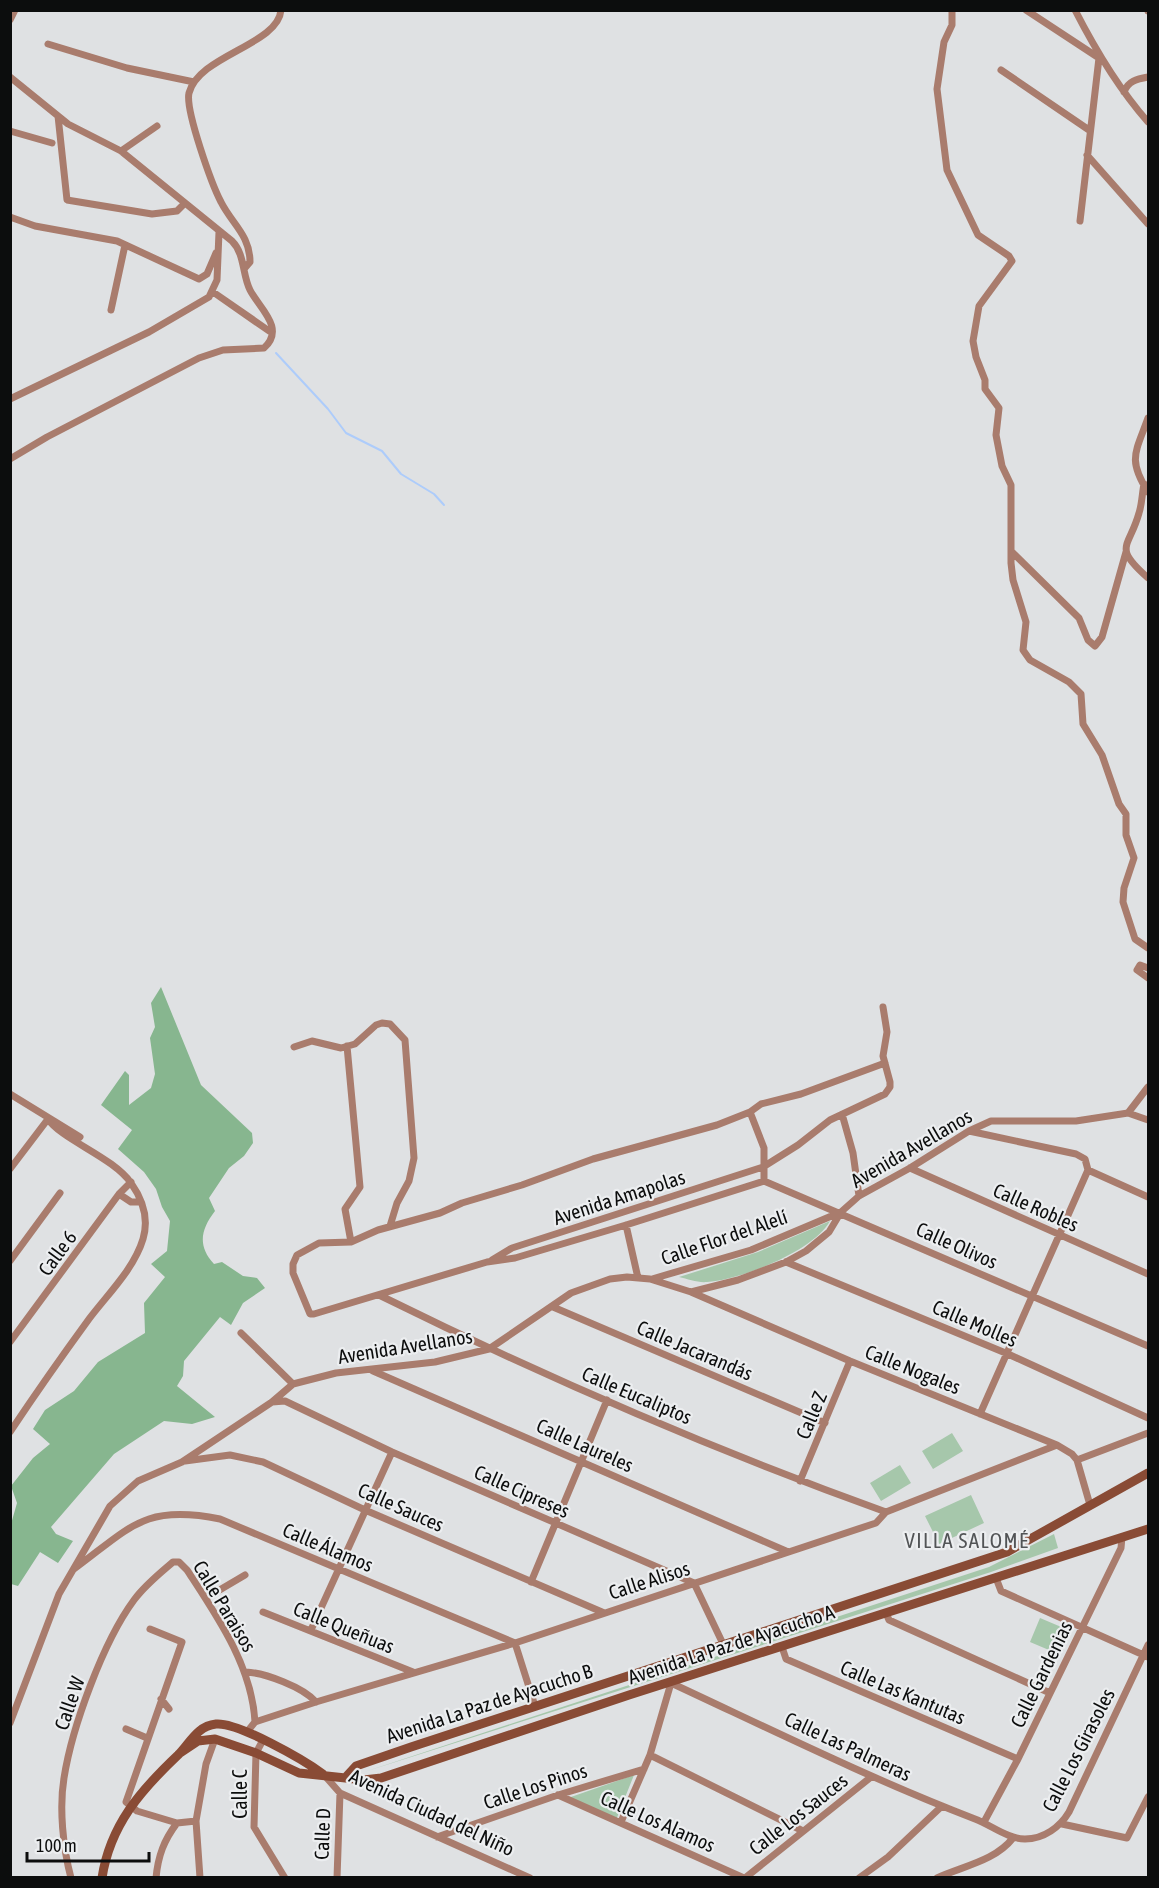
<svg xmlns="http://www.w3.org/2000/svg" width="1159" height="1888" font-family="'Asap Condensed',sans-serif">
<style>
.green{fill:#a6c7ab}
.forest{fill:#87b68f}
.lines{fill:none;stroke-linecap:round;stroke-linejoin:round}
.stream{stroke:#adccfb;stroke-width:2}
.minor{stroke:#a97c6d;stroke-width:7}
.secondary{stroke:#894b35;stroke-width:9}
.labels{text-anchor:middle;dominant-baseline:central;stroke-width:4.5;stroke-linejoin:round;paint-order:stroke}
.street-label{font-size:20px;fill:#0c0d0d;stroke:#eceef0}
.neighbourhood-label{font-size:21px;letter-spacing:1.5px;fill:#525456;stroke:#eceef0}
</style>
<rect width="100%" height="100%" fill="#dfe1e3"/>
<path class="green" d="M 830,1221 C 814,1251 740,1280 707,1282 C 698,1283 688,1279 679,1277 L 758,1252 Z
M 952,1433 L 963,1451 L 933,1469 L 922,1451 Z
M 900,1465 L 911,1483 L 881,1501 L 870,1483 Z
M 971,1495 L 984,1523 L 939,1544 L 925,1516 Z
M 1054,1534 L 1058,1548 L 991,1572 L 364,1772 L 989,1567 Z
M 1040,1618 L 1066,1629 L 1056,1653 L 1030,1642 Z
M 634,1775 L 616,1820 L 568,1798 Z"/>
<path class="forest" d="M 161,987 L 201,1085 L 252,1133 L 253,1143 L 244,1156 L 229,1168 L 209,1198 L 215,1211 C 201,1229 197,1246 214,1264 L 222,1262 L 243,1276 L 257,1278 L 265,1288 L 243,1303 L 231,1325 L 220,1317 L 184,1361 L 183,1376 L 177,1386 L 215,1417 L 192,1424 L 164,1421 L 114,1454 L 51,1527 L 56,1534 L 73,1541 L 58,1563 L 40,1552 L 18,1586 L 11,1584 L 11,1524 L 17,1503 L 11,1486 L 33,1458 L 50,1444 L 33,1429 L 45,1410 L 74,1391 L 98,1362 L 145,1333 L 144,1303 L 165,1277 L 151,1264 L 167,1251 L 170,1221 L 162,1207 L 156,1189 L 144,1172 L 118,1149 L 132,1130 L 101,1105 L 125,1071 L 129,1075 L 129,1105 L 151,1088 L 155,1074 L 150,1038 L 155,1027 L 151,1003 Z"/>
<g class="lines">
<path class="stream" d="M 276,353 L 328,409 L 346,433 L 382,451 L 401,474 L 434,494 L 444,505"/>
<path class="minor" d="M 952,10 L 952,25 L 944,42 L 937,89 L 947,170 L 978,235 L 1009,256 L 1012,261 L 979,306 L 973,341 L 976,357 L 985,380 L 985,389 L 999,408 L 996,435 L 1002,466 L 1011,485 L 1011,563 L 1013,580 L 1026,622 L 1023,650 L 1030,660 L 1069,682 L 1081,694 L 1083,724 L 1102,755 L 1119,804 L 1126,814 L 1126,835 L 1134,858 L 1124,888 L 1123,902 L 1135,939 L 1148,948
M 1026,10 L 1099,58 L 1080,221
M 1075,10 C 1096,51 1118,88 1148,122
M 1148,10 L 1148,11
M 10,20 L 15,10
M 48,44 L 127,68 L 194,82
M 1001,70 L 1089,130
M 10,77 L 68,124 L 121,151 L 232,241 C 245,254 242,274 250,290 C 259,308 286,328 264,348 L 223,350 L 199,358 L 47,437 L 10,459
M 1124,92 C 1128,81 1137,79 1148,77
M 58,116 L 67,200 L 152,214 L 177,211 L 185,203
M 10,131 L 52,143
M 121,151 L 157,126
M 1087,155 L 1148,224
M 10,217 L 35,226 L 117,241 L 199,279 L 207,274 L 216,253
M 244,269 L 250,262 C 250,235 232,224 221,202 C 212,185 185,110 189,93 C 199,55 278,45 281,10
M 213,292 L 272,333
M 111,310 L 125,245
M 10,399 L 149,332 L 209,297 L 217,280 L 219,232
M 1148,418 C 1136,452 1127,459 1148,492
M 1144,484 C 1142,494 1142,504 1139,513 C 1129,549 1112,546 1148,578
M 1012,552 L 1079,618 L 1088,640 L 1095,646 L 1102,637 L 1126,552
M 1148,968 L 1140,965 L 1137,970 L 1148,978
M 347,1046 L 360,1187 L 345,1209 L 351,1242
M 294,1047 L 312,1041 L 341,1048 L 355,1044 L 376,1025 L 382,1023 L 390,1024 L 405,1040 L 414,1158 L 409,1181 L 397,1203 L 390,1226
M 10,1094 L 80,1137
M 750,1112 L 764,1148 L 764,1181
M 1128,1113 L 1148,1120
M 842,1114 L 853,1153 L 859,1196
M 969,1131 L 1076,1154 L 1085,1159 L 1088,1170
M 910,1168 L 1148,1274
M 10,1169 L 48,1119
M 1088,1170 L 1148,1197
M 764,1181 L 626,1225 L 515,1258 L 487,1262 L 314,1314 L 310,1314 L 293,1273 L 293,1264 L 297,1255 L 319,1243 L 351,1242 L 378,1230 L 440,1213 L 462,1203 L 522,1185 L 593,1159 L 717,1125 L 750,1112 L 761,1104 L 801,1094 L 885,1063
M 764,1181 L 1148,1346
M 119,1194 L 131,1202 L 141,1202
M 626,1225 L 638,1278
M 492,1260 L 512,1248 L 763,1167 L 798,1145 L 830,1120 L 885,1094 L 890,1087 L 890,1082 L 883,1056 L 887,1032 L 883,1007
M 10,1261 L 60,1193
M 786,1262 L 1008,1354 L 1148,1418
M 652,1279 L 751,1250 L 841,1212
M 691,1292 L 850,1361 L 1057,1445 L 1072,1454 L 1077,1460 L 1090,1505
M 381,1296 C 545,1377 714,1450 886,1512
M 553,1307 L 825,1423
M 241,1333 L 293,1384
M 10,1342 L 119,1194 L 131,1182
M 373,1371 L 786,1551
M 272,1402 L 285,1401 L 392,1452 L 694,1583 L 724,1646
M 980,1414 L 1088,1170
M 10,1432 C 36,1393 62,1356 89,1319 C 107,1295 134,1269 143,1239 C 149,1219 143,1200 131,1183 C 113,1157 62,1140 48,1119
M 1077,1460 L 1148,1433
M 185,1461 L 230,1455 L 263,1462 L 365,1510 L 602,1612
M 800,1481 L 850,1361
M 74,1569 C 131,1527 144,1504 220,1519 L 515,1643
M 996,1578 L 1001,1591 L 1148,1657
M 531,1582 L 607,1400
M 206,1598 L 245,1575
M 263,1612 L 413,1672
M 886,1613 L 889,1620 L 1050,1693
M 150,1629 L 182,1642 L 126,1802 L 137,1811 L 177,1823
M 311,1630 L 392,1452
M 515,1643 L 535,1706
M 782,1647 L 786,1659 L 1018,1759
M 246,1672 C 265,1673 303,1687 316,1702
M 161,1699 L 169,1709
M 10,1723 L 59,1594 L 110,1506 L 138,1481 L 182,1462 L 272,1402 L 293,1384 L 336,1373 L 435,1362 L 489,1349 L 571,1293 L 610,1279 L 627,1277 L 650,1279 L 691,1292 L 738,1280 L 786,1262 L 806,1251 L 829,1232 L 841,1212 L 859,1196 L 910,1168 L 969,1131 L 991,1121 L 1076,1121 L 1128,1113 L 1148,1087
M 126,1729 L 147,1738
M 247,1732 L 255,1722 L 316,1702 L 515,1643 L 876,1523 L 886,1512 L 1057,1445
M 263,1740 L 256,1753 L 254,1827 L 285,1878
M 650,1755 L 801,1830
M 325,1776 L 340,1793 L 530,1878
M 558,1795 L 744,1878
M 621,1822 L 650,1755 L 671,1683 C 772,1730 871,1779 975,1819 C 991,1825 1008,1839 1025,1839 C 1044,1839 1060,1827 1069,1812 L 1148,1645
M 984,1822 L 1018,1759 L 1121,1548 L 1122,1537
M 1062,1824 L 1127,1838 L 1148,1797
M 437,1837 L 558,1795 L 644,1769
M 71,1878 C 63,1848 59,1808 64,1778 C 72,1727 103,1642 134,1600 C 145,1585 159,1574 173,1562 L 179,1562 L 187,1570 C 217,1616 252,1666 255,1722
M 156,1878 C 158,1856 164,1840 177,1823 L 196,1821
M 200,1878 L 196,1821 L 206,1764 L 215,1739
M 337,1878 L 340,1793
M 745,1878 L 871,1777
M 859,1878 L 888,1857 L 942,1806
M 937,1878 C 963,1866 995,1861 1013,1838"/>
<path class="secondary" d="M 180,1753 L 198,1741 L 215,1739 L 256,1753 L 299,1773 L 364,1780 L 381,1778 L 629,1695 L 1148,1529
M 345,1778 L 356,1766 L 411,1747 L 1007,1552 L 1148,1473
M 102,1878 C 110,1825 141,1790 178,1755 C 190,1743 197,1726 216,1724 C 238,1722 304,1760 323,1774"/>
</g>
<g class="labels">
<g class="street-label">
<text transform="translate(911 1148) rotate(-30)">Avenida Avellanos</text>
<text transform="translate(619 1197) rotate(-18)">Avenida Amapolas</text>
<text transform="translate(1036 1207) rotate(24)">Calle Robles</text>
<text transform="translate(724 1237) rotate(-19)">Calle Flor del Alelí</text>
<text transform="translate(957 1245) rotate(24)">Calle Olivos</text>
<text transform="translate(57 1253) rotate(-54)">Calle 6</text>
<text transform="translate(975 1323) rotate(23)">Calle Molles</text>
<text transform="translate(405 1346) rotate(-9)">Avenida Avellanos</text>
<text transform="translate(695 1350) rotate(23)">Calle Jacarandás</text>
<text transform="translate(913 1369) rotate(22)">Calle Nogales</text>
<text transform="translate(637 1395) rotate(23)">Calle Eucaliptos</text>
<text transform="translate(811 1415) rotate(-67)">Calle Z</text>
<text transform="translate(585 1445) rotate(24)">Calle Laureles</text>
<text transform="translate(522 1491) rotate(24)">Calle Cipreses</text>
<text transform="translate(401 1507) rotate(24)">Calle Sauces</text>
<text transform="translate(328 1547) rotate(23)">Calle Álamos</text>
<text transform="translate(649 1580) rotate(-18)">Calle Alisos</text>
<text transform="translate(225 1606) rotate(59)">Calle Paraisos</text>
<text transform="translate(344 1627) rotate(22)">Calle Queñuas</text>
<text transform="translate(731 1644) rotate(-18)">Avenida La Paz de Ayacucho A</text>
<text transform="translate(1041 1674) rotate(-64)">Calle Gardenias</text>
<text transform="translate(903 1692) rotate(23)">Calle Las Kantutas</text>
<text transform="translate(69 1703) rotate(-71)">Calle W</text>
<text transform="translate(489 1703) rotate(-18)">Avenida La Paz de Ayacucho B</text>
<text transform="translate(848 1746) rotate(25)">Calle Las Palmeras</text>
<text transform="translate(1078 1750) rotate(-63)">Calle Los Girasoles</text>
<text transform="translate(535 1786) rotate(-18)">Calle Los Pinos</text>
<text transform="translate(239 1794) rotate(-90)">Calle C</text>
<text transform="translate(432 1812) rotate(25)">Avenida Ciudad del Niño</text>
<text transform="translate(798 1814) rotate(-38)">Calle Los Sauces</text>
<text transform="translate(658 1821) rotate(24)">Calle Los Alamos</text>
<text transform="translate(322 1834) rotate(-88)">Calle D</text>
</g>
<g class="neighbourhood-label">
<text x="967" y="1540">VILLA SALOMÉ</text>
</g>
</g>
<rect width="1159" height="1888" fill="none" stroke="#0c0d0d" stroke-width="24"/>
<path d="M27 1852v9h122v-9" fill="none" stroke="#0c0d0d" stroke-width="3"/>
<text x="36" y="1852" font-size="18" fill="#0c0d0d" stroke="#eceef0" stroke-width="4.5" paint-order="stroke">100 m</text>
</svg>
